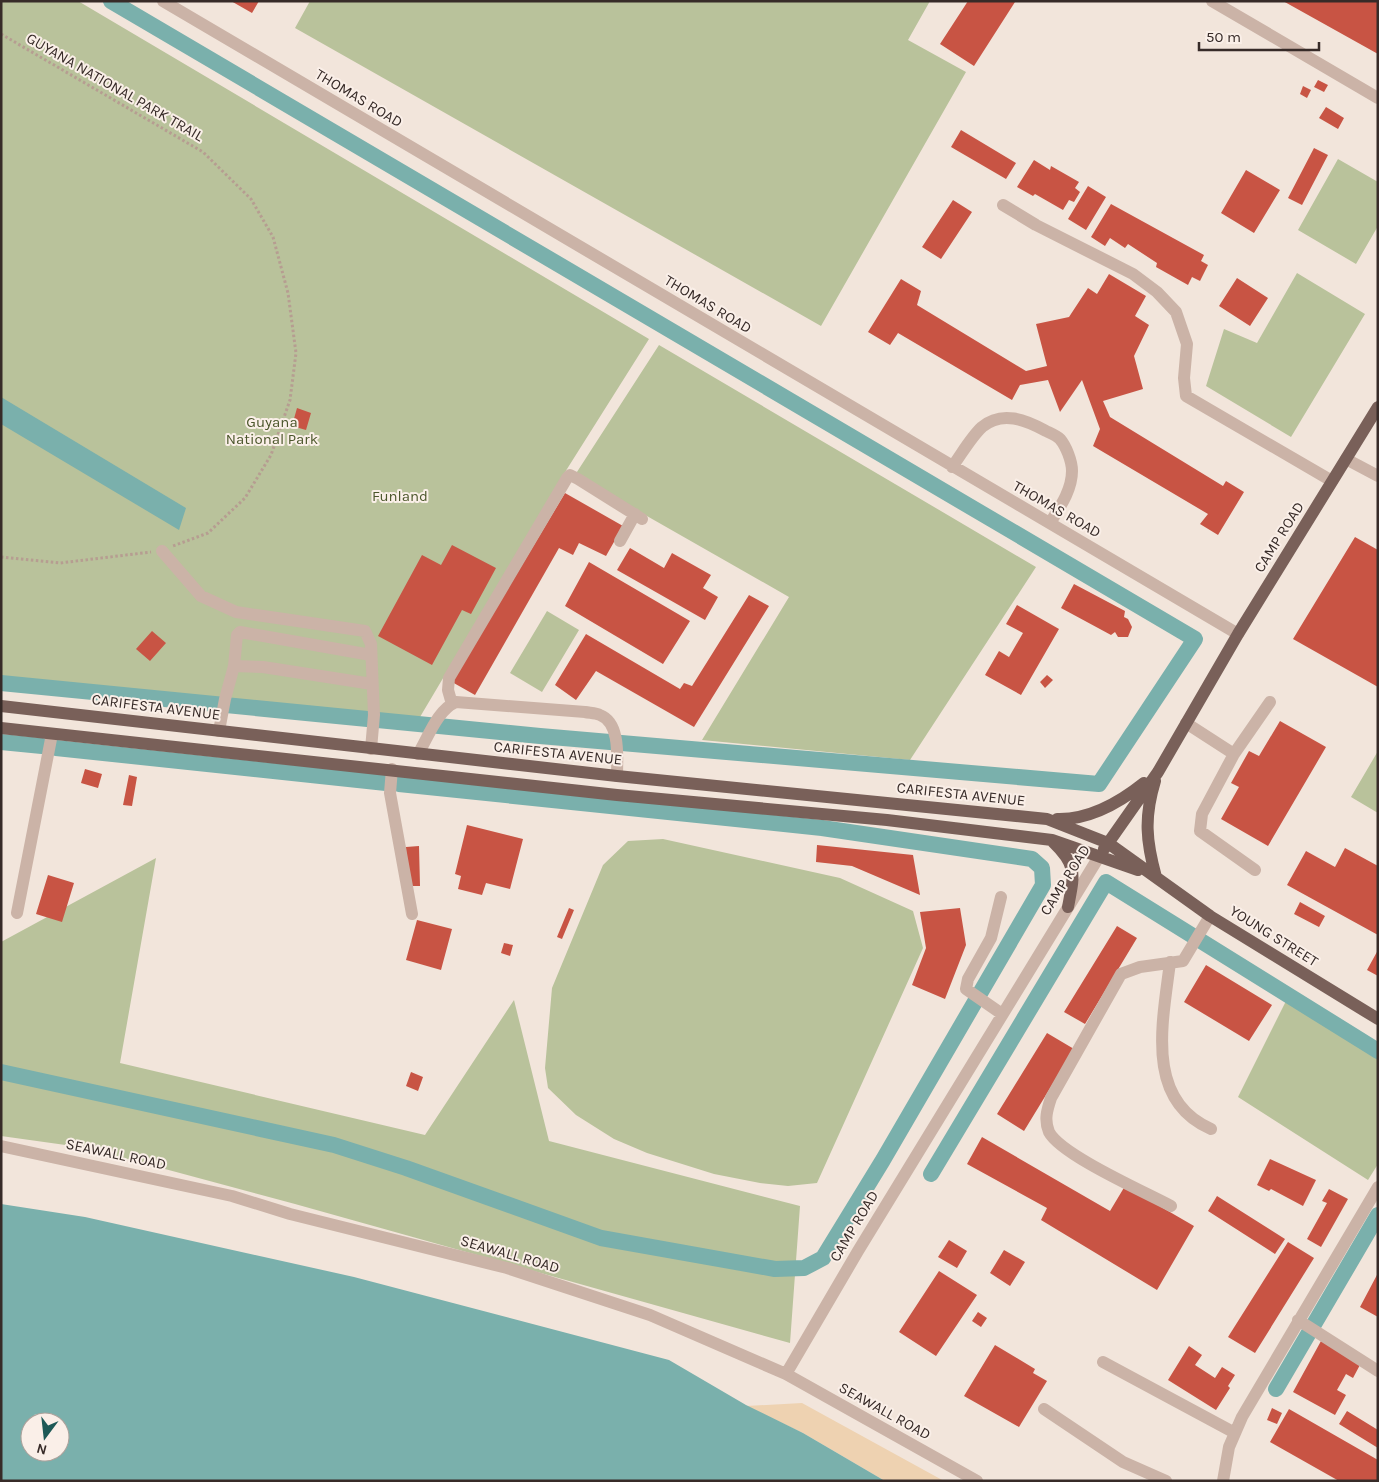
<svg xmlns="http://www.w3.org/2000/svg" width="1379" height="1482" font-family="Karla,sans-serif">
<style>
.green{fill:#b9c29b}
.sand{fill:#eed2b1}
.water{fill:#7ab0ac;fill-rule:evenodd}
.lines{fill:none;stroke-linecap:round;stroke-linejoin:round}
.canal{stroke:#7ab0ac;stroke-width:16}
.building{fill:#c85444}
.path{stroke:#b69d91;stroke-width:3;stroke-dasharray:2.5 2.5;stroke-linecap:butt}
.minor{stroke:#cbb3a7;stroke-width:12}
.major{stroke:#796059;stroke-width:12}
.labels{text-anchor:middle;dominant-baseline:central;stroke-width:4;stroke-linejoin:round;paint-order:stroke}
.street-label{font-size:15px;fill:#372b28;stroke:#faefe8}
.park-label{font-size:15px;fill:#4b562b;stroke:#faefe8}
</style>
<rect width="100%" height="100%" fill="#f2e5db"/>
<path class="green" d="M 1,1 L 78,1 L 649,339 L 567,469 L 420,717 L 1,677 Z
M 310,1 L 930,1 L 908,40 L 966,72 L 821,326 L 295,28 Z
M 1338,159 L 1378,182 L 1378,226 L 1356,264 L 1298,230 Z
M 1297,273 L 1365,314 L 1291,437 L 1206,386 L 1224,329 L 1257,343 Z
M 659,345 L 1036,567 L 910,760 L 702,740 L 789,597 L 575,475 Z
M 547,611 L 579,630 L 542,692 L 510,673 Z
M 1378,751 L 1378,813 L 1351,797 Z
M 663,839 L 840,878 L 913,911 L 923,948 L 817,1183 L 788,1186 L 760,1183 L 714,1174 L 647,1153 L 614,1139 L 576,1115 L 548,1088 L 545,1068 L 552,988 L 603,865 L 628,841 Z
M 156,858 L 120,1063 L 425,1135 L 514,1000 L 549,1141 L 800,1206 L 790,1343 L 295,1204 L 87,1148 L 1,1136 L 1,942 Z
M 1286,1001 L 1378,1059 L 1378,1164 L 1368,1180 L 1238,1097 Z"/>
<path class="sand" d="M 802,1403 L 944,1481 L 885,1481 L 803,1433 L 746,1406 Z"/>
<path class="water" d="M 1,397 L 186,508 L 179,530 L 1,424 Z
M 1,1204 L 85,1217 L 354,1277 L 669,1360 L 746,1405 L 803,1433 L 885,1481 L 1,1481 ZM 30,1422 L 60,1422 L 60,1452 L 30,1452 Z"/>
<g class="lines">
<path class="canal" d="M 1,683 L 540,736 L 1099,784 L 1195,639 L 111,1
M 1,742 L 42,746
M 56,748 L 386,783
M 1,1072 L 334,1145 L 406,1168 L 601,1238 L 775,1269 L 804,1268 L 823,1258 L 883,1160 L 1043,885 L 1042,868 L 1032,859 L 822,828 L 399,784
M 931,1174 L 1106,882 L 1378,1051
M 1276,1389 L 1378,1215"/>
</g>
<path class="building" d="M 231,1 L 259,1 L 252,13 Z
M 968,1 L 1015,2 L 974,66 L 940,44 Z
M 1283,1 L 1378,1 L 1378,54 Z
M 1318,80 L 1328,85 L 1324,92 L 1314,87 Z
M 1303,86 L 1311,90 L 1307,98 L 1300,94 Z
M 1326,107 L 1344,118 L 1338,129 L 1319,118 Z
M 961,130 L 1016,163 L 1006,179 L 951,147 Z
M 1314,148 L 1328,155 L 1302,205 L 1288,198 Z
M 1034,160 L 1050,170 L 1051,166 L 1079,182 L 1075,188 L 1080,192 L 1074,202 L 1069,200 L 1063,210 L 1035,194 L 1033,196 L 1017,187 Z
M 1246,170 L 1280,190 L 1254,233 L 1221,213 Z
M 1088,186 L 1106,197 L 1086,230 L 1068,219 Z
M 953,200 L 972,212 L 941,259 L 922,247 Z
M 1111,204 L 1204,255 L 1201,261 L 1208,265 L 1200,281 L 1192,277 L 1188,285 L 1156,267 L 1157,263 L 1128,244 L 1125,248 L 1110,238 L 1105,246 L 1091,237 Z
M 1109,274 L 1146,296 L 1135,316 L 1149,325 L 1134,356 L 1143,389 L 1103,401 L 1110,417 L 1223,486 L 1226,481 L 1244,492 L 1218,535 L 1200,524 L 1208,514 L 1093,446 L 1100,429 L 1082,380 L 1060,412 L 1048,380 L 1020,385 L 1012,400 L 898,333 L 890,345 L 868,332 L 901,279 L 921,291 L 917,305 L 1026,371 L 1047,366 L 1036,324 L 1069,317 L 1088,288 L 1097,294 Z
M 1237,278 L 1268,298 L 1250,326 L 1219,306 Z
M 297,408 L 311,413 L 306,430 L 292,426 Z
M 565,493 L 623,526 L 606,556 L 579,543 L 573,555 L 559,548 L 475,695 L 452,682 Z
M 1355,537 L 1378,550 L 1378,687 L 1293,639 Z
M 452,545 L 496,568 L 471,614 L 462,610 L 432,665 L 378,636 L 422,555 L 441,565 Z
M 630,548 L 664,568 L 672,553 L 711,575 L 703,588 L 718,597 L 705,620 L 617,570 Z
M 589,562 L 690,621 L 663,664 L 565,606 Z
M 1074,584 L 1125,611 L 1124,617 L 1128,619 L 1132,627 L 1128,637 L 1118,637 L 1115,632 L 1111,635 L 1061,608 Z
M 749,595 L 769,606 L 694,727 L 596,671 L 576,700 L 555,685 L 586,634 L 680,689 L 684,683 L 692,686 Z
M 1017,605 L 1059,629 L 1021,695 L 985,675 L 999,651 L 1009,657 L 1023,633 L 1006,624 Z
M 152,631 L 166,643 L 150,661 L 136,649 Z
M 1047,675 L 1053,680 L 1045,688 L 1040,682 Z
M 1280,721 L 1326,747 L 1268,846 L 1221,819 L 1239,787 L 1231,783 L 1249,751 L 1259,756 Z
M 85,769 L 102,774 L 98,788 L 81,783 Z
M 129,775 L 137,777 L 132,806 L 123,805 Z
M 467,825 L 523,839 L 510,889 L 486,883 L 482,895 L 458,889 L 461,876 L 455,874 Z
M 817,845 L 913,855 L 920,895 L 852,866 L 816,862 Z
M 419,846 L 420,886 L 407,886 L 406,847 Z
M 1345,848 L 1378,866 L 1378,935 L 1287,885 L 1306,851 L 1335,867 Z
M 48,875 L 74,883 L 62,922 L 36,914 Z
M 1300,902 L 1325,916 L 1319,927 L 1294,914 Z
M 569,908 L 574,910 L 562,939 L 557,937 Z
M 960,908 L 966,945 L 945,999 L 912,985 L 926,948 L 920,912 Z
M 417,920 L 452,929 L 441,970 L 406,960 Z
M 1117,926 L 1137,938 L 1085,1024 L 1064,1012 Z
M 504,943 L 513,945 L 510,956 L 501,953 Z
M 1378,950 L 1378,976 L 1367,970 Z
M 1206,965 L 1272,1005 L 1249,1041 L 1184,1002 Z
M 1047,1033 L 1074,1049 L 1024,1131 L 997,1114 Z
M 411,1072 L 423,1077 L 418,1091 L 406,1086 Z
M 982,1137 L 1110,1211 L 1125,1186 L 1194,1226 L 1157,1290 L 1041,1220 L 1047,1208 L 967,1164 Z
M 1270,1159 L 1316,1180 L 1303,1206 L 1271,1189 L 1269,1191 L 1257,1185 Z
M 1329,1189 L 1348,1199 L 1321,1247 L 1307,1239 L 1327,1203 L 1322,1201 Z
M 1217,1196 L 1285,1239 L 1275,1254 L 1208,1211 Z
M 949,1240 L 967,1251 L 957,1268 L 938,1257 Z
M 1288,1242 L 1314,1258 L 1255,1353 L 1228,1337 Z
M 1004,1250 L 1025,1262 L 1010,1286 L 990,1273 Z
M 939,1271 L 977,1295 L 936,1356 L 899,1332 Z
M 1378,1273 L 1378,1317 L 1360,1307 Z
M 978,1312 L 987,1318 L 981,1327 L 972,1321 Z
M 1321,1341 L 1361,1363 L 1353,1378 L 1346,1374 L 1337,1390 L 1346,1395 L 1335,1415 L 1293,1392 Z
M 995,1345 L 1035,1369 L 1033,1373 L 1047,1381 L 1019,1427 L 964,1396 Z
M 1189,1346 L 1202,1355 L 1195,1365 L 1215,1378 L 1222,1367 L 1235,1375 L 1228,1386 L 1230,1388 L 1216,1410 L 1168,1380 Z
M 1272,1408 L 1282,1413 L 1277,1424 L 1267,1420 Z
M 1289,1409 L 1378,1460 L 1378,1481 L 1339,1481 L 1270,1442 Z
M 1347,1411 L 1378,1430 L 1378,1448 L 1339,1424 Z"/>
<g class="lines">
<path class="path" d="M 1,34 L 203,152 L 251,199 L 273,237 L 288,293 L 296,353 L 290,400 L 271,455 L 245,498 L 208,533 L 173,546
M 1,557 L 60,563 L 151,552"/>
<path class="minor" d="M 163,1 L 1238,634
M 1212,1 L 1378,98
M 1003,205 L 1036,225 L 1133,274 L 1157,292 L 1176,312 L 1187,344 L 1184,378 L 1186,396 L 1332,481
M 1346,459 L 1378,476
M 952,467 C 961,455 971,437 982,427 C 1002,410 1026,420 1046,431 C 1050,433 1057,436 1060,439 C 1066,446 1072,461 1072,471 C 1072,490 1060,507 1050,523
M 620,541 L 635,514
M 162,551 L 201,596 L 236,612 L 365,631 L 371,644 L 374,715 L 371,749
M 234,666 L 237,635 L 240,632 L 371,655
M 452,704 L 448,690 L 449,678 L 567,478 L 570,475 L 578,479 L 642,519
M 1186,723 L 1234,754 L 1202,814 L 1200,831 L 1255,870
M 219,731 L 225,699 L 234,666 L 263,667 L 372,684
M 418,754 C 428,738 437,710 456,702 L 585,712 C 590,713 596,713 600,715 C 621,723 617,759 617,776
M 1234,754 L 1270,702
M 392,769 L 390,793 L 412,914
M 1001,897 L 991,938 L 968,979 L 966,989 L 1002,1014
M 17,913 L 52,734
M 1170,962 C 1163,1021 1144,1100 1211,1129
M 1,1146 L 232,1196 L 290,1214 L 507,1268 L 650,1315 L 786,1374 L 977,1481
M 1171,1206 C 1145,1192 1061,1155 1049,1132 C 1044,1120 1047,1110 1051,1098 L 1121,974 L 1140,967 L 1183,961 L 1210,916
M 1298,1320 L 1378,1371
M 1103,1362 L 1235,1433
M 786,1374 L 858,1251 L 1100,855
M 1044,1409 L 1123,1462 L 1166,1481
M 1223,1481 L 1229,1447 L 1242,1417 L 1378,1187"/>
<path class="major" d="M 1,706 L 617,776 L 1047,819 L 1108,843 L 1210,916 L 1378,1019
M 1,728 L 617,795 L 887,820 L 1052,840 L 1138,870
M 1155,781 C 1144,817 1146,841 1156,877
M 1057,819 C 1089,820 1119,803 1144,783
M 1053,842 C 1078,866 1074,875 1068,907
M 1104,849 L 1158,772 L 1238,634 L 1378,407"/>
</g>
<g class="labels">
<g class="street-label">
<text transform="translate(115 87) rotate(30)">GUYANA NATIONAL PARK TRAIL</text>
<text transform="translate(359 98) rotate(31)">THOMAS ROAD</text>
<text transform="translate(708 304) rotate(31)">THOMAS ROAD</text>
<text transform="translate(1057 509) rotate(30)">THOMAS ROAD</text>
<text transform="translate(1279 537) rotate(-58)">CAMP ROAD</text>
<text transform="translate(156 707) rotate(7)">CARIFESTA AVENUE</text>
<text transform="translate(558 753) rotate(6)">CARIFESTA AVENUE</text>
<text transform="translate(961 794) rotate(6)">CARIFESTA AVENUE</text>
<text transform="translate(1065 880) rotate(-58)">CAMP ROAD</text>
<text transform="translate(1274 936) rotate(32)">YOUNG STREET</text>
<text transform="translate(116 1154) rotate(12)">SEAWALL ROAD</text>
<text transform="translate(854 1226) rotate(-59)">CAMP ROAD</text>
<text transform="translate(510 1254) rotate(16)">SEAWALL ROAD</text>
<text transform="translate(885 1411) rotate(29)">SEAWALL ROAD</text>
</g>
<g class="park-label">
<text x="272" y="422">Guyana<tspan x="272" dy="17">National Park</tspan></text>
<text x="400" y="496">Funland</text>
</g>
</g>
<rect width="1379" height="1482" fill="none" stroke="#372b28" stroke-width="5"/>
<g transform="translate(45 1437) rotate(195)"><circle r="24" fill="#faefe8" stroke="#aca19b"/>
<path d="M0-4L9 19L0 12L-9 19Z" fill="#1d5956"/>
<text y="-8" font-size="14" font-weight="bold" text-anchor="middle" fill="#372b28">N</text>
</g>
<path d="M1199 42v8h120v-8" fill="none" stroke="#372b28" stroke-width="2.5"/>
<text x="1206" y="42" font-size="15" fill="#372b28" stroke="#faefe8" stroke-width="4" paint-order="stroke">50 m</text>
</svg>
